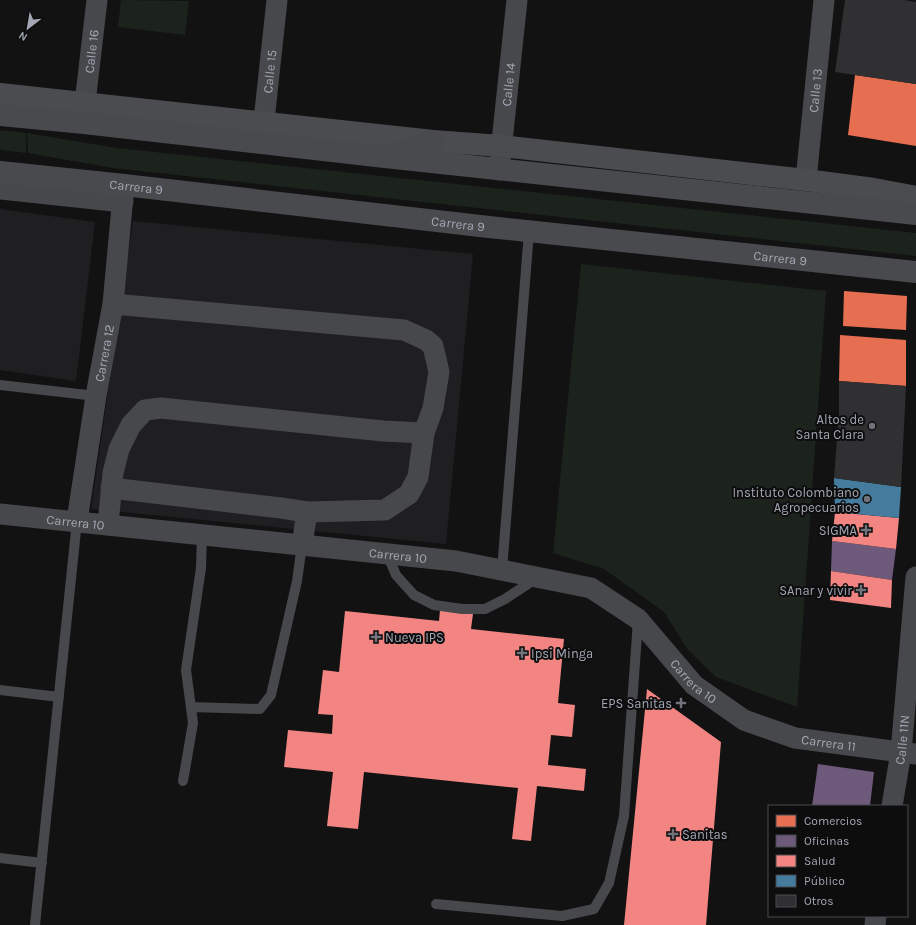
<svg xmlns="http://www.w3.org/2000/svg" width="916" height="925" font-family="Karla,sans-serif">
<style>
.built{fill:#1f1f21}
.green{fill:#1c231d}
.shops{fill:#e76f51}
.offices{fill:#6d597a}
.health{fill:#f28482}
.public{fill:#457b9d}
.building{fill:#303032}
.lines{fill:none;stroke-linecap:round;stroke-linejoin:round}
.lane{stroke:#47484b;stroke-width:10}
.street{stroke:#47484b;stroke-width:21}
.secondary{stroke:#4b4c4f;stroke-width:22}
.primary{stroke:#494a4e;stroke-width:22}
.poi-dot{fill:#70737c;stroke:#0d0d0e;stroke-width:1.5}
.labels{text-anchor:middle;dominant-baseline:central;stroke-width:4;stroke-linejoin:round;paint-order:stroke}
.street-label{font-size:13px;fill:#a3a7b4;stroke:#0d0d0e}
.poi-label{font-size:13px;fill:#a3a7b4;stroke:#0d0d0e;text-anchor:end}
</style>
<rect width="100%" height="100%" fill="#121213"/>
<path class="built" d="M 0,209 L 95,222 L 76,381 L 0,370 Z
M 133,221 L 473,254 L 446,544 L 91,509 Z"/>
<path class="green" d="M 121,0 L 189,1 L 185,35 L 118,27 Z
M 0,130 L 26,133 L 26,153 L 0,150 Z
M 27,133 L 117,148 L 916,233 L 916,256 L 113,168 L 28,153 Z
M 581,264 L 826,291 L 797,707 L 716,677 L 688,650 L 664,612 L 604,569 L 553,553 Z"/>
<path class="shops" d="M 855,75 L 916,84 L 916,146 L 848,135 Z
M 844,291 L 907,296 L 906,330 L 843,326 Z
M 840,335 L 906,340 L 906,386 L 839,381 Z"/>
<path class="offices" d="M 832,541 L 896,549 L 892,580 L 831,571 Z
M 818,764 L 874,772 L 870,806 L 812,806 Z"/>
<path class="health" d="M 835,512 L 899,518 L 896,549 L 832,541 Z
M 831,571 L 892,580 L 891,608 L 830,600 Z
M 440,610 L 473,614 L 471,629 L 564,639 L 558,703 L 575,705 L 572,737 L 551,735 L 548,765 L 586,769 L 584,791 L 537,786 L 531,841 L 512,839 L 518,788 L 364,772 L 358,829 L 327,826 L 333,772 L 284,767 L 288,730 L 332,734 L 333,715 L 318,714 L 323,670 L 339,672 L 345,611 L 439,621 Z
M 647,689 L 721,742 L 706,925 L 624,925 Z"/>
<path class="public" d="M 834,478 L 901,487 L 899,518 L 835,512 Z"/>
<path class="building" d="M 845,0 L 904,0 L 916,2 L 916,84 L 835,72 Z
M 839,381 L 906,386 L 901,487 L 834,478 L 839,413 Z"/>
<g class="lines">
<path class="lane" d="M 0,385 L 96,396
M 387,554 L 396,575 L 414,595 L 434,605 L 462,609 L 485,609 L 505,599 L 537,578
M 502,570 L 529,232
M 0,690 L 59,697
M 191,707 L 260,709 L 271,695 L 297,581 L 302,545
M 183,781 L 193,723 L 186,670 L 201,568 L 202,534
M 0,858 L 42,863
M 436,904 L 562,916 L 594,909 L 609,883 L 624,816 L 638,621
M 35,925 L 77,521"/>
<g class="street">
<path id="s1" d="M 85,103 L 97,0"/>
<path id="s2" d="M 262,139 L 277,0"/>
<path id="s3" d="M 499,170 L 517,0"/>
<path id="s4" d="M 806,180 L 824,0"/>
<path d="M 0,189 L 123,202"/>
<path d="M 111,488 L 281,508 L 307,512 L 302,545"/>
<path d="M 307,512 L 385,510 L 409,494 L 418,477 L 424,433"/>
<path id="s5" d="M 0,514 L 456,561 L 591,588 L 638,619 L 694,685 L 744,720 L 795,738 L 916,754"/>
<path id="s6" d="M 77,521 L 96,396 L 113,304 L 124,185"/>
<path d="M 108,524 L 113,473 L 119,449 L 131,425 L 145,410 L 161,408 L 383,431 L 424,433 L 433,408 L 439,372 L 433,346 L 426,340 L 404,330 L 113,304"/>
<path id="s7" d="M 892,806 L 901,752 L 916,577"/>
<path d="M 875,925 L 876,916"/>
</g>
<path class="secondary" d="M 0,94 L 433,141 L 501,146 L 806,180 L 874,189 L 916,197"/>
<g class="primary">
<path d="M 0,115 L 84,123 L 385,157 L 916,214"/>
<path d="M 393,155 L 433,141"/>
<path id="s8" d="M 0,172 L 124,185 L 489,227 L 916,272"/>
</g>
</g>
<g class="poi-dot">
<circle cx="872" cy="426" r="4"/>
<circle cx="867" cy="499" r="4"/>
<path d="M864 524h4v4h4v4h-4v4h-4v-4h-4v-4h4z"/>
<path d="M859 584h4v4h4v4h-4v4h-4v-4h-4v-4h4z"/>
<path d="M374 631h4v4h4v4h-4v4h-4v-4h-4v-4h4z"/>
<path d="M520 647h4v4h4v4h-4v4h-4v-4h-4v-4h4z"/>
<path d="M679 697h4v4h4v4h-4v4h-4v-4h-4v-4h4z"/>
<path d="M671 828h4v4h4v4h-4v4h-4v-4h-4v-4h4z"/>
</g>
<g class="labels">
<g class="street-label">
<text stroke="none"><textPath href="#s1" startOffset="52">Calle 16</textPath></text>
<text stroke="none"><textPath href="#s2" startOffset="68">Calle 15</textPath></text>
<text stroke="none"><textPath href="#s3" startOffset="86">Calle 14</textPath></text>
<text stroke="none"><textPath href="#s4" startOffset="90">Calle 13</textPath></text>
<text stroke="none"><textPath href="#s8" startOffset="137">Carrera 9</textPath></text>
<text stroke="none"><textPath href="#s8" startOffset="461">Carrera 9</textPath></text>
<text stroke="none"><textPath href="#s8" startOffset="785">Carrera 9</textPath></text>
<text stroke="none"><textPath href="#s6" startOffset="170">Carrera 12</textPath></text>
<text stroke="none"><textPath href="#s5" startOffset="76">Carrera 10</textPath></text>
<text stroke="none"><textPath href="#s5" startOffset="400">Carrera 10</textPath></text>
<text stroke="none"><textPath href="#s5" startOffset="736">Carrera 10</textPath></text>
<text stroke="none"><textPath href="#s7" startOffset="67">Calle 11N</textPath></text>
<text stroke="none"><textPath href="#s5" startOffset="888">Carrera 11</textPath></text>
</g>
<g class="poi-label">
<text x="864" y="419">Altos de<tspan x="864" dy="15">Santa Clara</tspan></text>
<text x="859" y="492">Instituto Colombiano<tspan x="859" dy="15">Agropecuarios</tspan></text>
<text x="857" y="530">SIGMA</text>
<text x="852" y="590">SAnar y vivir</text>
<text x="385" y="637" text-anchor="start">Nueva IPS</text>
<text x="531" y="653" text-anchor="start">Ipsi Minga</text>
<text x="672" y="703">EPS Sanitas</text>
<text x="682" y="834" text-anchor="start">Sanitas</text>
</g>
</g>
<rect x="768" y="805" width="140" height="112" fill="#0d0d0e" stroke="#494b50"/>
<rect x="776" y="815" width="20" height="12" fill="#e76f51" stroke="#494b50"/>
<text x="804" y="825" font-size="12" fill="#a3a7b4">Comercios</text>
<rect x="776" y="835" width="20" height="12" fill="#6d597a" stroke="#494b50"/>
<text x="804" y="845" font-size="12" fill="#a3a7b4">Oficinas</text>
<rect x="776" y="855" width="20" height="12" fill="#f28482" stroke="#494b50"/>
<text x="804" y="865" font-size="12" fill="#a3a7b4">Salud</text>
<rect x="776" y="875" width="20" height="12" fill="#457b9d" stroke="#494b50"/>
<text x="804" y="885" font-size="12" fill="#a3a7b4">Público</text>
<rect x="776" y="895" width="20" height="12" fill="#303032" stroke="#494b50"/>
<text x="804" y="905" font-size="12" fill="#a3a7b4">Otros</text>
<g transform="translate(28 28) rotate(211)" stroke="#0d0d0e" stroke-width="3" paint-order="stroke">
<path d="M0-3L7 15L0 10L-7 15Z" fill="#a3a7b4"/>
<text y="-6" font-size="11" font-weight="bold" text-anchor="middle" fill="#a3a7b4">N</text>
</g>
</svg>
